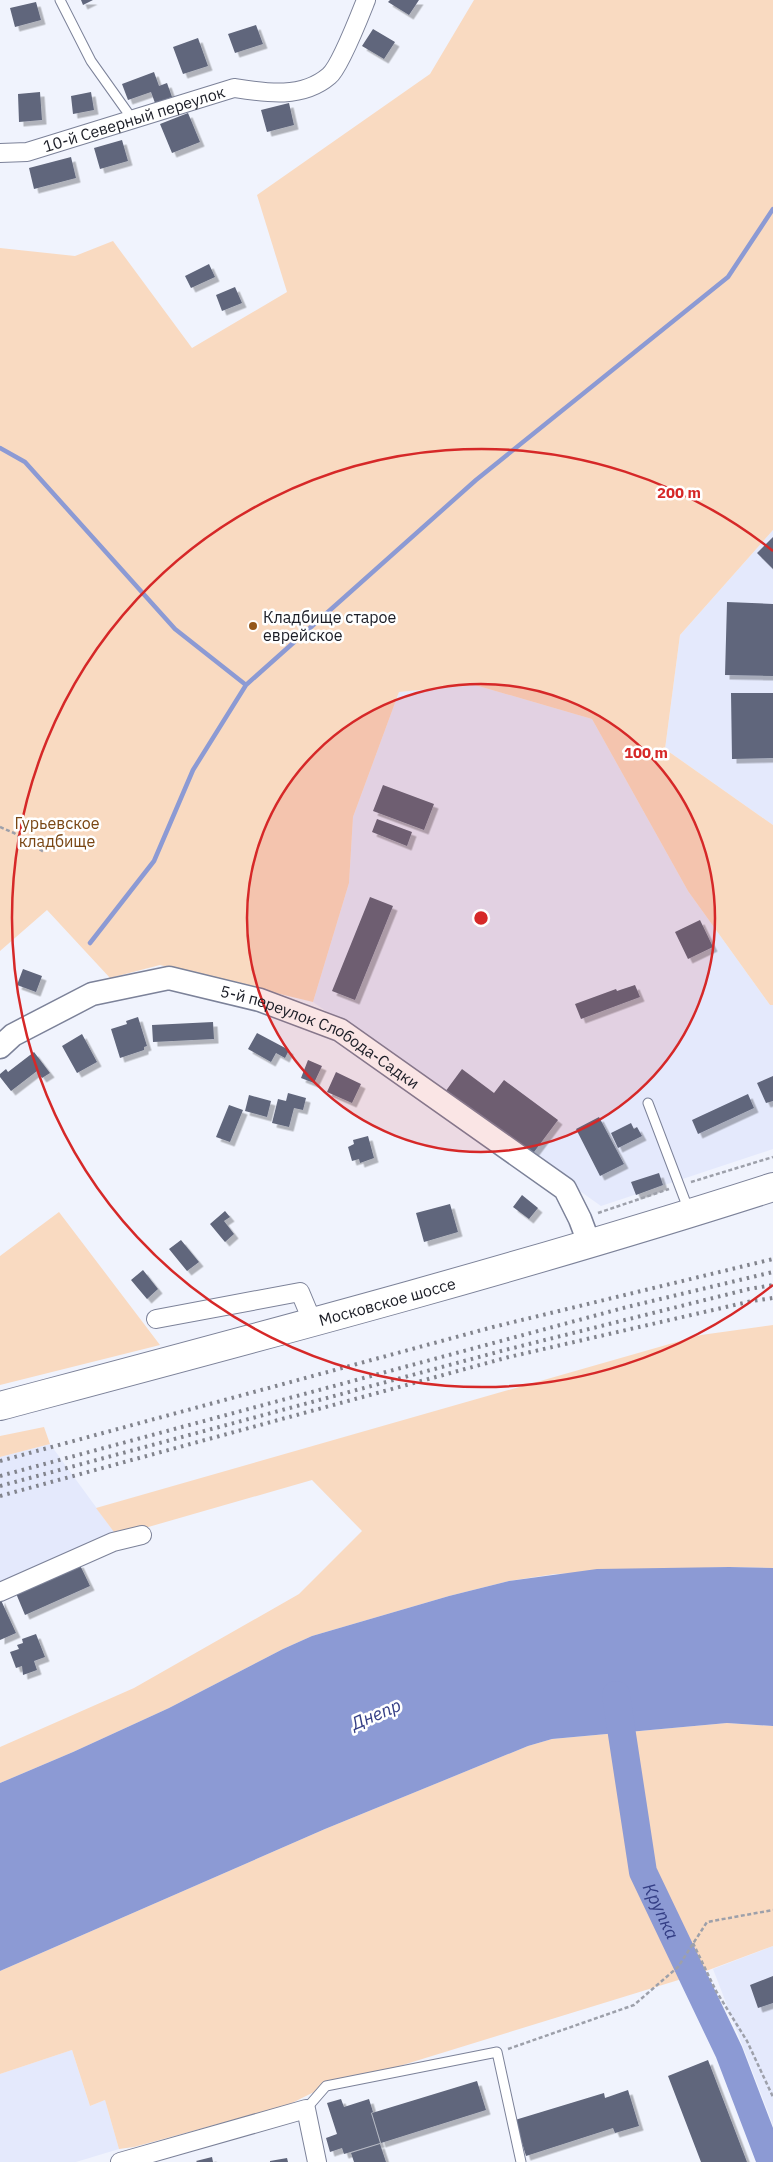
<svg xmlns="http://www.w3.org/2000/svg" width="773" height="2162" font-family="'IBM Plex Sans',sans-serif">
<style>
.built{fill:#e4e9fc}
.green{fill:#f9dac1}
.water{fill:#8c9ad4}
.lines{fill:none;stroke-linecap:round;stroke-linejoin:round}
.stream{stroke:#8c9ad4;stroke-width:4.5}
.river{stroke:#8c9ad4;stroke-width:28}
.building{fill:#60667b;filter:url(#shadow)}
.service-casing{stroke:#7c8299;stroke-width:11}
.minor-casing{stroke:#7c8299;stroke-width:20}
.tertiary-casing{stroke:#7c8299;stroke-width:25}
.primary-casing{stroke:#7c8299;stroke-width:30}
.path{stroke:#9da0aa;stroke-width:2.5;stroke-dasharray:4 2.5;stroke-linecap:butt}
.service{stroke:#fff;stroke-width:9}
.minor{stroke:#fff;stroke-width:18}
.tertiary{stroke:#fff;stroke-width:22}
.primary{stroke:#fff;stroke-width:28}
.rail{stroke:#82848d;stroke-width:4;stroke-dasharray:2.5 5;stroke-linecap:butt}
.ring{fill:none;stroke:#d62828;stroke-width:2.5}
.poi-dot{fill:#94571b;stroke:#fff;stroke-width:2}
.labels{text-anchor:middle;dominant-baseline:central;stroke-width:5;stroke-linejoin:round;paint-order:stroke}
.street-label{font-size:16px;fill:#1b1d26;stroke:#fff}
.poi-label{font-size:16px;fill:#1b1d26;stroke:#fff;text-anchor:start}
.park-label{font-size:16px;fill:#794613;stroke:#fff}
.water-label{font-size:18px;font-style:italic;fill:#343e85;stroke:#fff}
.centre{fill:#d62828;stroke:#fff;stroke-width:2.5}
.ring-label{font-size:15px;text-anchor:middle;font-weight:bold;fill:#d62828;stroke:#fff;stroke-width:5;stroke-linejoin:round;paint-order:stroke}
</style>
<defs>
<filter id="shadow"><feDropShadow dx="4.5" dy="4.5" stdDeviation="0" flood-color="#0004"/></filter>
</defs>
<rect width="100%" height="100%" fill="#f0f3fd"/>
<path class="built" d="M 773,530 L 773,825 L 665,749 L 680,635 Z
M 475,685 L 592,719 L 688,891 L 770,1005 L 773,1005 L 773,1149 L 601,1206 L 313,1002 L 349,883 L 353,817 L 399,692 Z
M 50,1444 L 117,1536 L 0,1584 L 0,1457 Z
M 773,1946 L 773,2125 L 713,1969 Z
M 72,2050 L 90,2106 L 105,2100 L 119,2149 L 76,2162 L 0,2162 L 0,2074 Z"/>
<path class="green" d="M 474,0 L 773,0 L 773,530 L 680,635 L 665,749 L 773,825 L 773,1005 L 770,1005 L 688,891 L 592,719 L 475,685 L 399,692 L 353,817 L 349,883 L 313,1002 L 160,965 L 110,978 L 47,910 L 0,951 L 0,248 L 75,256 L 113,241 L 192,348 L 287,292 L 257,195 L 430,74 Z
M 59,1212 L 160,1345 L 0,1385 L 0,1256 Z
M 773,1325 L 773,1568 L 729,1567 L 555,1574 L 509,1581 L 449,1596 L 312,1636 L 283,1649 L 169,1708 L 73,1752 L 0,1783 L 0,1747 L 134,1688 L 299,1594 L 362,1531 L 312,1480 L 117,1536 L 96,1508 L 701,1335 Z
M 44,1427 L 50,1444 L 0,1457 L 0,1436 Z
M 727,1723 L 773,1726 L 773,1946 L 698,1974 L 312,2093 L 288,2105 L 134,2147 L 119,2149 L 105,2100 L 90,2106 L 72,2050 L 0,2074 L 0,1971 L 325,1829 L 528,1746 L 552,1739 Z"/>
<path class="water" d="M 729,1567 L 773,1568 L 773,1726 L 727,1723 L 552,1739 L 528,1746 L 325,1829 L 0,1971 L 0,1783 L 73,1752 L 169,1708 L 283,1649 L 312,1636 L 449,1596 L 509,1581 L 597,1569 Z"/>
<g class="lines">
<path class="stream" d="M 0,448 L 25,462 L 175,629 L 246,685
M 90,943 L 154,861 L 193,770 L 246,685 L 476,480 L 728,277 L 773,209"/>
<path class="river" id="s1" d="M 616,1695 L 643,1872 L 729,2052 L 771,2162"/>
</g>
<path class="building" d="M 81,0 L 93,0 L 83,5 Z
M 390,0 L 419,0 L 409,15 L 388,2 Z
M 36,2 L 41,20 L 15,27 L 10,8 Z
M 256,25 L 263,44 L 235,53 L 228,34 Z
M 373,29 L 395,42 L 384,59 L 362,46 Z
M 198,38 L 208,66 L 183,74 L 173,47 Z
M 154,72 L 159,86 L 167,83 L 172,97 L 155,103 L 151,92 L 128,100 L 122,84 Z
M 40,92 L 42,120 L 19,122 L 18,94 Z
M 91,92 L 94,110 L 73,114 L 71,96 Z
M 289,103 L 294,125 L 267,132 L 261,110 Z
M 188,113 L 200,142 L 172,153 L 160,124 Z
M 122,140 L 128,161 L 100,169 L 94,148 Z
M 71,157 L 76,178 L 34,189 L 29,168 Z
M 209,264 L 215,277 L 191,288 L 185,276 Z
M 235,287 L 242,303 L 222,311 L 216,295 Z
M 773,537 L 773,569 L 757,553 Z
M 727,602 L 773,604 L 773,676 L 725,675 Z
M 731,693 L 773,693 L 773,758 L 732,759 Z
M 383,785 L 434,804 L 424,830 L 373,811 Z
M 377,819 L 412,832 L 407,846 L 372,832 Z
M 370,897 L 393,906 L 355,1000 L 332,991 Z
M 700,920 L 713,947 L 688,959 L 675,932 Z
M 23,969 L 42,976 L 36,992 L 17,985 Z
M 635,985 L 640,997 L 581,1019 L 575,1004 L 616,989 L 617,991 Z
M 138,1017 L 147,1046 L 144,1047 L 144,1050 L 120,1058 L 111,1029 L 127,1024 L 126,1021 Z
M 213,1022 L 214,1039 L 153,1042 L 152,1025 Z
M 257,1033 L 289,1050 L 285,1058 L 276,1053 L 271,1062 L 248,1049 Z
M 82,1034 L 97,1062 L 77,1073 L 62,1046 Z
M 34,1052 L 50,1073 L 42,1078 L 37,1071 L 11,1091 L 0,1077 L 0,1074 L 6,1069 L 8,1072 Z
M 308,1060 L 322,1066 L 314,1083 L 301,1078 Z
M 462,1069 L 494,1093 L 504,1080 L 558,1120 L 531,1156 L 445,1092 Z
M 336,1072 L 361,1084 L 352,1103 L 327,1092 Z
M 773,1076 L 773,1101 L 766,1103 L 757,1083 Z
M 288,1093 L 306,1098 L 303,1110 L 294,1108 L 289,1127 L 272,1123 L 278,1099 L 286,1101 Z
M 748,1094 L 754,1108 L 698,1134 L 692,1120 Z
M 249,1095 L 271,1101 L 267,1117 L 245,1111 Z
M 229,1105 L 243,1110 L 230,1142 L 216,1137 Z
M 599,1117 L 624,1164 L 600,1176 L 576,1129 Z
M 631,1123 L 634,1129 L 637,1127 L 642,1136 L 618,1148 L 611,1133 Z
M 368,1136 L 374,1158 L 360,1163 L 359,1159 L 352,1161 L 348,1147 L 354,1144 L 353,1140 Z
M 659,1173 L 663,1185 L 636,1195 L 631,1182 Z
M 522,1195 L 538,1208 L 529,1219 L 513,1207 Z
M 450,1204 L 458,1232 L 424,1242 L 416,1213 Z
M 225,1211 L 230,1217 L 224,1221 L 234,1234 L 225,1242 L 210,1224 Z
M 181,1240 L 199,1262 L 187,1271 L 169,1249 Z
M 143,1270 L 158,1289 L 147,1299 L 131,1280 Z
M 79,1563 L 90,1586 L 25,1615 L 15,1591 Z
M 0,1598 L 16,1633 L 0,1640 Z
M 36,1634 L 45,1657 L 34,1661 L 37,1670 L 23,1675 L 22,1666 L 16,1668 L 10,1652 L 19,1649 L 17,1645 L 23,1643 L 22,1639 Z
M 773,1976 L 773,2003 L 758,2008 L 750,1985 Z
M 708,2060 L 747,2162 L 701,2162 L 668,2076 Z
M 477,2081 L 486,2110 L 381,2143 L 372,2113 Z
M 628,2090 L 639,2126 L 615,2133 L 613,2128 L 526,2156 L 515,2120 L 604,2093 L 605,2098 Z
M 341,2099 L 344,2107 L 369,2099 L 373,2112 L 371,2113 L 380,2143 L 344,2154 L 342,2148 L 330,2152 L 326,2138 L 337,2134 L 327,2103 Z
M 380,2144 L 386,2162 L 354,2162 L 351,2153 Z
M 212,2157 L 213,2162 L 197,2162 L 196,2161 Z
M 287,2158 L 288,2162 L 270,2162 L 270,2161 Z"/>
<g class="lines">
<g class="service-casing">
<path id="service" d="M 60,0 L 91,61 L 133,120
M 648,1103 L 689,1211
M 306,2109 L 326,2086 L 497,2052 L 521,2162"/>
</g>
<g class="minor-casing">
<g id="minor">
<path id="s2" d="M 0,153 L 27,152 L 234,88 C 266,93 302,99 329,76 C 340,67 360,15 366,0"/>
<path d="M 156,1319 L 300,1292 L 313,1323"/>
<path d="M 0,1592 L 113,1542 L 142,1535"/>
<path d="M 120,2162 L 306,2109 L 317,2162"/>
</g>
</g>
<g class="tertiary-casing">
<g id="tertiary">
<path id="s3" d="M 0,1047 L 13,1035 L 92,994 L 169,978 L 260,1000 L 340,1030 L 565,1189 L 580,1219 L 589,1243"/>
</g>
</g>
<g class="primary-casing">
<g id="primary">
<path id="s4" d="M 0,1406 C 259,1337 518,1269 773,1187"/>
</g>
</g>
<path class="path" d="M 0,827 L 14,833 L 44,852
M 691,1182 L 773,1157
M 598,1213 L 669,1189
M 693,1943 L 716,1991 L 747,2041 L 773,2097
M 508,2049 L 634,2005 L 678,1967 L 707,1922 L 773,1910"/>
<use href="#service" class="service"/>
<use href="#minor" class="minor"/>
<use href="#tertiary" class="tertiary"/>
<use href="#primary" class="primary"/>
<path class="rail" d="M 0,1461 L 493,1327 L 773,1259
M 0,1476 L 627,1307 L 773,1272
M 0,1486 L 505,1350 L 749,1289 L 773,1285
M 0,1496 L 509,1357 L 752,1301 L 773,1298"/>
</g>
<circle cx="481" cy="918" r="234" fill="#d62828" fill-opacity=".12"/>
<g class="ring">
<circle cx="481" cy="918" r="234"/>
<path d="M773 1285A469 469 0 1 1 773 551"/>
</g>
<circle class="poi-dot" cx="253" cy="626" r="5"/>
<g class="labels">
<g class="street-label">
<text stroke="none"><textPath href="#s2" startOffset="139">10-й Северный переулок</textPath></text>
<text stroke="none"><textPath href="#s3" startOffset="349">5-й переулок Слобода-Садки</textPath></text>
<text stroke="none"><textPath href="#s4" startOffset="401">Московское шоссе</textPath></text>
</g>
<g class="poi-label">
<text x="263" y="617">Кладбище старое<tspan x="263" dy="18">еврейское</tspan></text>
</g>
<g class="park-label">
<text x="57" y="823">Гурьевское<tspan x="57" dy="18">кладбище</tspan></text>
</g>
<g class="water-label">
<text transform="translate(376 1714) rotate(-23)">Днепр</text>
<text stroke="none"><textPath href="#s1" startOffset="222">Крупка</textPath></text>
</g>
</g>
<circle cx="481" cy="918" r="8" class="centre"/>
<g class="ring-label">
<text x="679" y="498">200 m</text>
<text x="646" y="758">100 m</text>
</g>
</svg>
